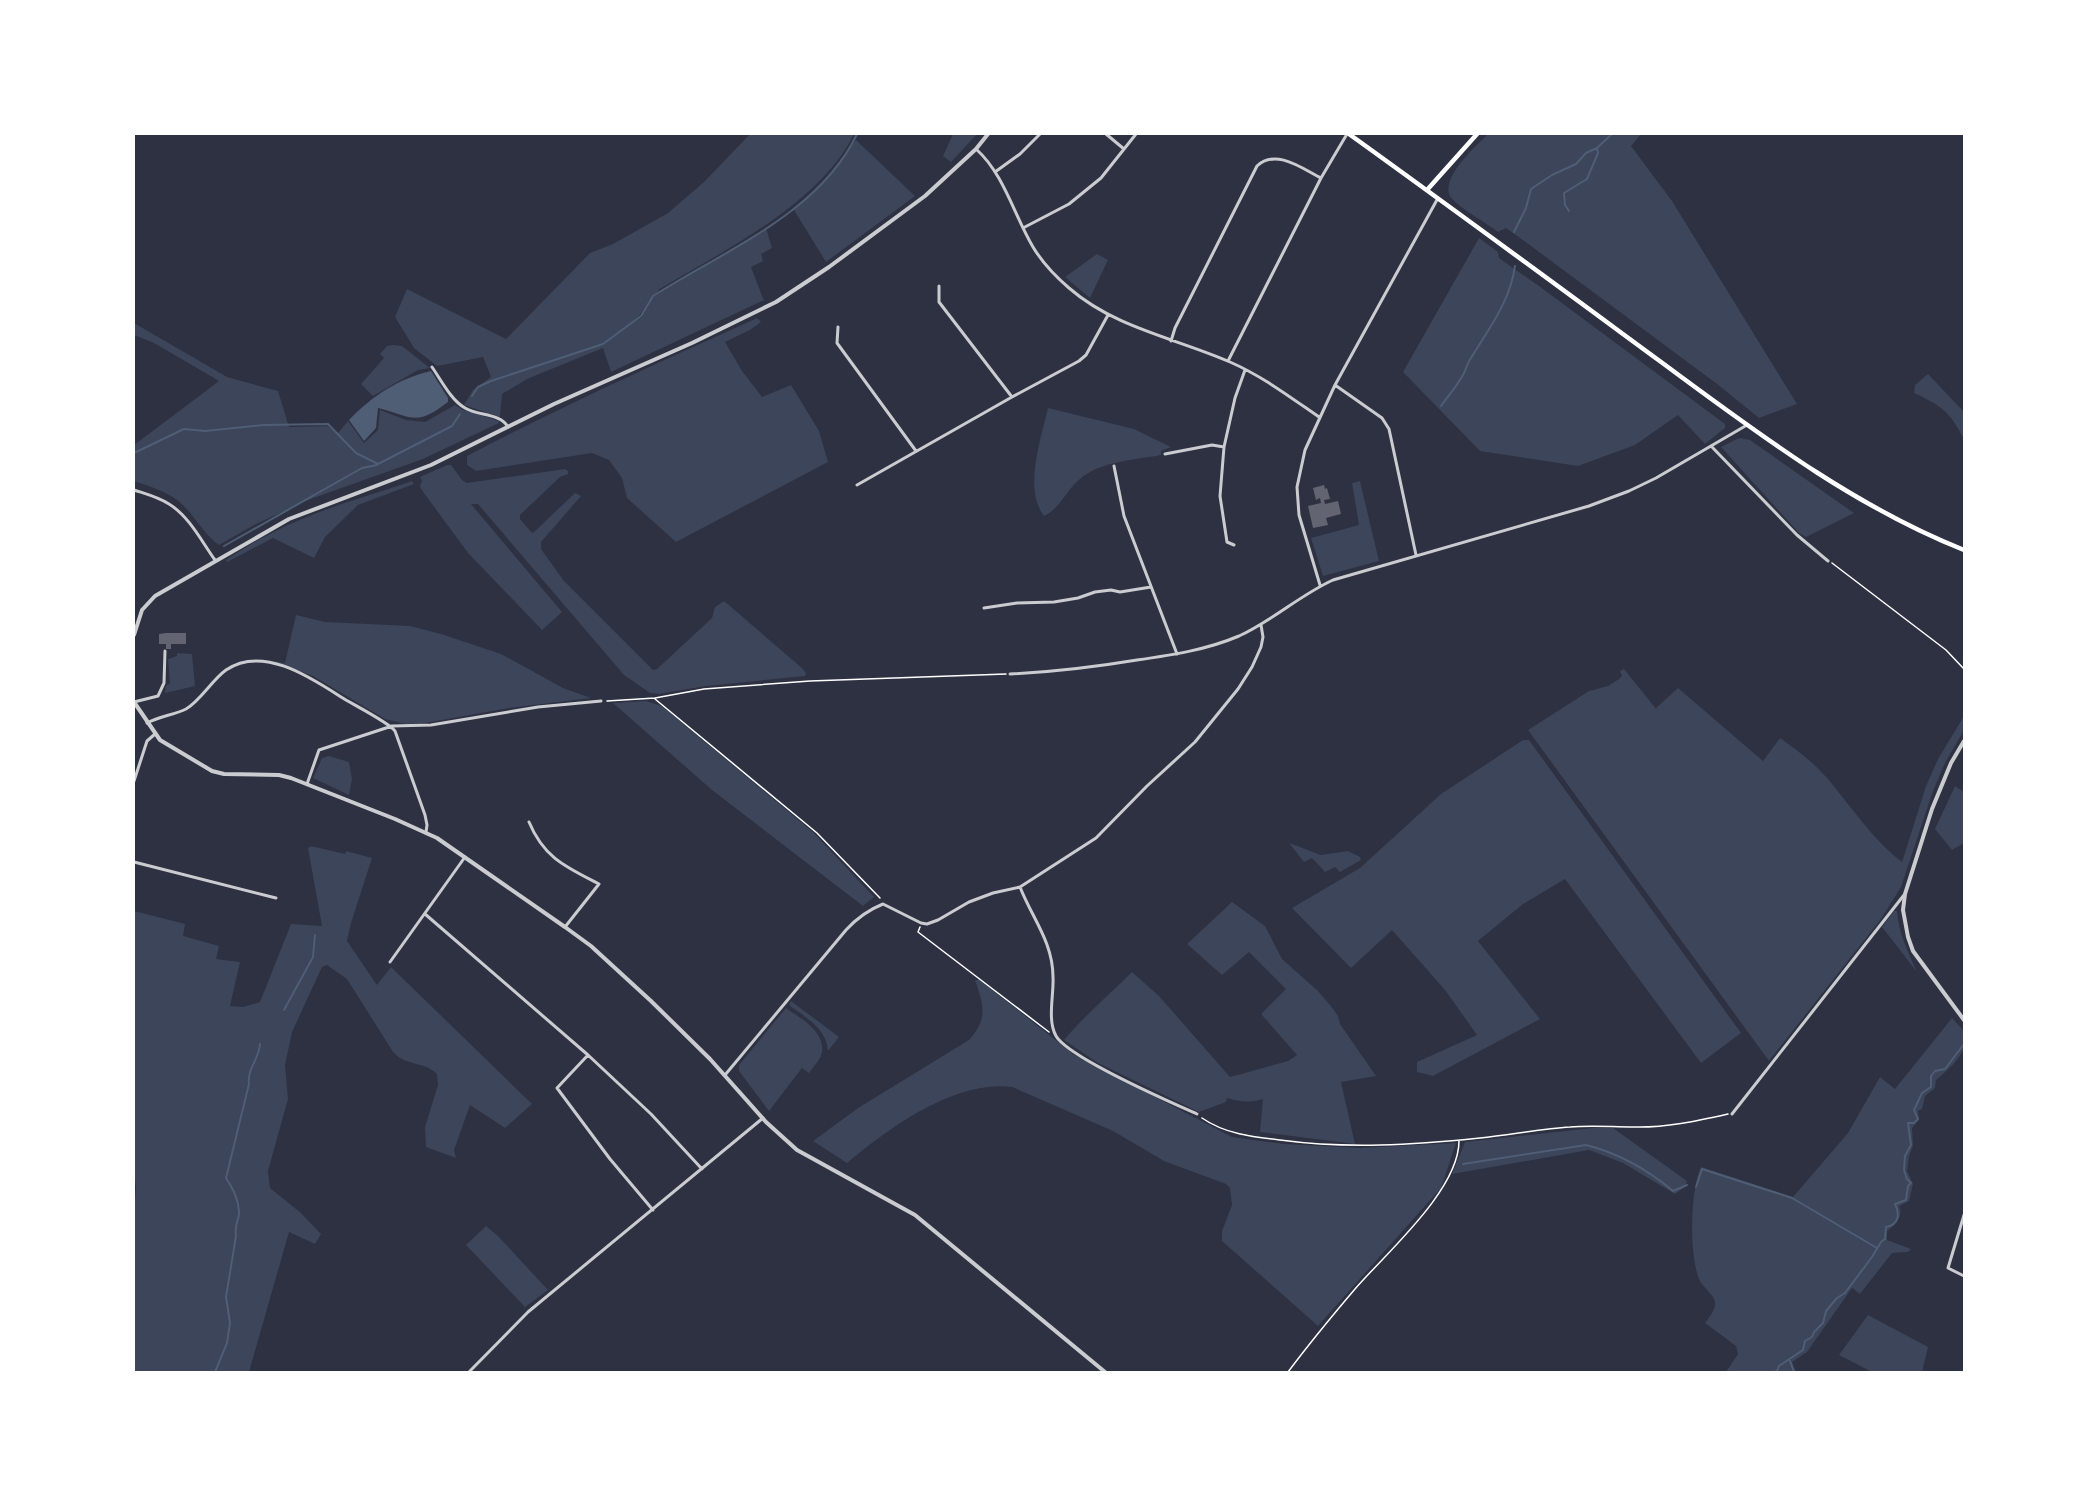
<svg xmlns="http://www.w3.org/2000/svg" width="2098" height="1506" font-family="'Zilla Slab',serif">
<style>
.green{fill:#3c4559}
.water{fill:#4f5d75}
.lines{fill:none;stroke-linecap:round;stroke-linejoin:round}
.stream{stroke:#4f5d75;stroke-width:2}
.building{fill:#626471}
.path{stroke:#fff;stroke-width:1.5}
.minor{stroke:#caccd0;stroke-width:3}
.tertiary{stroke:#caccd0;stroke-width:4}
.secondary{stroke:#fff;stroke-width:4.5}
</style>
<rect width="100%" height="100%" fill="#2d3142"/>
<path class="green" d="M 750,134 L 854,134 C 820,204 723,251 658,290 L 659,291 C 647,298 645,313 634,320 L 641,318 L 653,297 L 766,228 L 772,248 L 761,254 L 763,261 L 751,267 L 764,301 L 762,301 L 611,372 L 603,348 L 527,379 L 502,394 L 500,417 L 464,405 L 473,390 L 491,377 L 483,357 L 437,366 L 414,348 L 395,317 L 407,289 L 506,339 L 590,253 L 613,244 L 668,213 L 704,182 Z
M 953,134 L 977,134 L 951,162 L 943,156 Z
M 1488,134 L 1641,134 L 1631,146 L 1672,201 L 1797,404 L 1759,418 L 1717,384 L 1527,243 L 1506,228 L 1498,232 C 1485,222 1463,210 1452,199 C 1436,181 1477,145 1488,134 Z
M 856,140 L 915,196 L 826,262 L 794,210 L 823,182 Z
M 1479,238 L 1498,252 L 1499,258 L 1539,286 L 1725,424 L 1725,428 L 1705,444 L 1678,415 L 1635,445 L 1578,466 L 1480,451 L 1403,372 Z
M 1097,254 L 1108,260 L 1090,298 L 1065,277 Z
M 757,318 L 761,322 L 750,330 L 725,342 L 742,371 L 762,397 L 791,385 L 819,431 L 828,462 L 676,542 L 627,498 L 622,478 L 609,460 L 592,453 L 476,471 L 467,465 L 467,456 C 562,406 660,362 757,318 Z
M 134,323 L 227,377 L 278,391 L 289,427 L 328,426 L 337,434 L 348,421 L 364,443 L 378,430 L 380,410 L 406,420 L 425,422 L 455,405 L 461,409 L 499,421 L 499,423 L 423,459 L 308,500 L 254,525 L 219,545 C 202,533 193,512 177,500 C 165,491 148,486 134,481 L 134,445 L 219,381 L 154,343 L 134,335 Z
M 393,345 L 402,346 L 430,368 L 418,370 L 373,396 L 361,384 L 384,358 L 380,354 L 387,346 Z
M 1928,374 L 1964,412 L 1964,439 C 1949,411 1942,406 1914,393 L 1915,385 Z
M 1048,408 L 1134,429 L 1171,447 L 1161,451 L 1161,455 C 1135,460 1101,461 1080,479 C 1066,490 1060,509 1044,516 C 1023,489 1041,439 1048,408 Z
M 1739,438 L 1750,440 L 1854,513 L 1806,537 L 1799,533 L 1721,447 Z
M 447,465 L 451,465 L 462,480 L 467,483 L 565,469 L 568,471 L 568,474 L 560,477 L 520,515 L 520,519 L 532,533 L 534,532 L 575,493 L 581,496 L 541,542 L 541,549 L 564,581 L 653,670 L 657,669 L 712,618 L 715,607 L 724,601 L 802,668 L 806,673 L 805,676 L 706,686 L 658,694 L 650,693 L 624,675 L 478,504 L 471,504 L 562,612 L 542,630 L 468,553 L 421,489 L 420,486 L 422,481 L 420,477 Z
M 412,481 L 414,484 L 358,505 L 325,537 L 314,558 L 273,538 L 227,562 L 226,560 C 240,551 255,541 270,534 C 315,510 365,497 412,481 Z
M 1360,481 L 1379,561 L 1323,576 L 1311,538 L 1359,525 L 1352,483 Z
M 296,615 L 325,622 L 410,626 L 441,634 L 501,654 L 563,688 L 591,698 L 509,708 L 425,723 L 406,724 L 385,719 L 313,676 L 272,661 L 285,663 Z
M 177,653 L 192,654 L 195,686 L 165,693 L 166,686 L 170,683 L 168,659 L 177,656 Z
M 1624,669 L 1657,710 L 1656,708 L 1678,688 L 1763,761 L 1780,738 C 1797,750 1813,762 1827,778 C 1851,806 1872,839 1902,862 L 1926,786 L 1938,759 L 1964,716 L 1964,730 L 1945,763 L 1933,791 L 1901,887 L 1881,919 L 1769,1061 L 1528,730 L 1589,691 L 1608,686 L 1619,679 L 1622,676 L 1620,671 Z
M 646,701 L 662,706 L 814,833 L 874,897 L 863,906 L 712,790 L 613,703 Z
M 1523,740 L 1529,740 L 1741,1033 L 1701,1063 L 1565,879 L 1523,904 L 1478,941 L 1540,1019 L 1433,1076 L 1417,1072 L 1417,1062 L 1477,1035 L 1445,990 L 1392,930 L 1351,968 L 1292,908 L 1360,868 L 1441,794 Z
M 329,756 L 349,762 L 352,779 L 349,795 L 313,778 L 322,758 Z
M 1955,786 L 1964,792 L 1964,843 L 1952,850 L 1935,829 Z
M 1289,843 L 1321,855 L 1348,851 L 1360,857 L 1361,860 L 1340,872 L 1335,867 L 1325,872 L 1312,858 L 1304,862 Z
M 311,846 L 345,854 L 346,851 L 372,858 L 351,923 L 347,941 L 377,985 L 391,967 L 532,1104 L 505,1128 L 470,1105 L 454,1150 L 456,1158 L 426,1147 L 425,1127 L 438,1085 L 437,1074 C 423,1060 408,1068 393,1052 L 347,979 L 327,965 L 322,967 L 292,1032 L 285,1065 L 288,1099 L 268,1171 L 270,1188 L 301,1213 L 321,1234 L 315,1244 L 289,1232 L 249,1372 L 134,1372 L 134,1211 L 136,1188 L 134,1172 L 134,911 L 185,924 L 183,936 L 219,946 L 216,959 L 240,962 L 230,1006 L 243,1007 L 260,1002 L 291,924 L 322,926 L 308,848 Z
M 1232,902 L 1265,926 L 1282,959 L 1318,991 L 1330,1005 L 1338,1016 L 1340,1024 L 1376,1076 L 1341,1082 L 1355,1144 L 1260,1132 L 1263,1099 C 1249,1103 1240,1102 1227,1098 L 1226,1102 L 1199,1112 L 1098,1063 L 1064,1040 C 1085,1015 1109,995 1132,972 L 1159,996 L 1230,1077 L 1288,1061 L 1297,1055 L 1261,1014 L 1286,989 L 1249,952 L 1222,975 L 1187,944 Z
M 1894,911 L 1897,911 C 1899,934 1908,952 1917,972 L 1882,927 Z
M 975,980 L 980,980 L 1073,1054 L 1232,1137 L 1284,1144 L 1360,1148 L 1456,1143 L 1441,1188 L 1318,1326 L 1222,1241 L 1222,1231 L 1232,1205 L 1230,1188 L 1226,1184 L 1164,1161 L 1113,1131 L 1012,1087 C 954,1080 889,1128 847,1163 L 813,1141 L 858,1108 L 969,1040 C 988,1019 984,1006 975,980 Z
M 791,1001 L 839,1037 L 828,1051 C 827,1029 805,1017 789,1005 Z
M 786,1008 C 800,1018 825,1031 822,1052 C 821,1059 813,1067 809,1073 L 802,1068 L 769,1111 L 739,1071 L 739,1065 Z
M 1952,1018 C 1955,1022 1963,1028 1964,1033 C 1971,1051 1948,1070 1936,1080 L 1935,1088 L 1925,1096 L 1922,1109 L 1918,1111 L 1919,1120 L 1912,1128 L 1913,1146 L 1909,1156 L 1907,1171 L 1913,1184 L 1909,1201 L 1899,1206 C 1904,1217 1895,1225 1887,1231 L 1887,1240 L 1911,1249 L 1908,1252 L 1892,1253 L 1860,1294 L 1852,1288 L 1807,1352 L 1792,1362 L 1796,1372 L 1726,1372 L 1738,1354 L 1736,1346 L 1705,1323 C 1709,1317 1716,1310 1715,1302 C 1713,1293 1702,1287 1699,1279 C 1689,1254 1690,1191 1701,1167 L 1793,1197 L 1848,1133 L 1880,1077 L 1895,1089 Z
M 1593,1128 L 1613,1128 L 1687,1181 L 1685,1187 L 1675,1194 L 1623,1163 L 1589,1150 L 1452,1174 L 1465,1142 Z
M 486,1226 L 497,1235 L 548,1290 L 525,1307 L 466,1245 Z
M 1868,1315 L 1928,1347 L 1922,1372 L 1872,1372 L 1839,1355 Z"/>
<path class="water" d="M 431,371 L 448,398 L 448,402 C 415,427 414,417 378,408 L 376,428 L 364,441 L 349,420 C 371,397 399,378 431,371 Z"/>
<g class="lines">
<path class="stream" d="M 1569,211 L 1565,205 L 1564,193 L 1587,179 L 1598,153 L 1597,148
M 1514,232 L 1526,208 L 1531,189 L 1552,175 L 1576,164 L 1586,153 L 1597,148 L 1612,134
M 472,396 L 478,387 L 491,381 L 603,344 L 641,316 L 653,296 L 658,293 C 728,249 820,212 857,134
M 1441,406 C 1448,396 1457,386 1463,375 C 1466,370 1467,363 1471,358 C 1489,328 1510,302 1515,266
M 134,453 L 184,429 L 205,431 L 263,425 L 328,424 L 356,453 L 378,464 L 452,426 L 460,414
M 224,546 L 362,468 L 377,465
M 284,1010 L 313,957 L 315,935
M 1463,1164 L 1586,1145 C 1618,1153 1648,1170 1673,1191 L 1687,1185
M 1696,1187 L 1702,1169 L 1792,1198 L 1877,1248
M 1790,1361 L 1794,1372
M 215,1372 L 227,1343 L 230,1323 L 226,1297 L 236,1236 C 234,1222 240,1220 239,1211 C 238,1198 233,1189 226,1178 L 249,1084 C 247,1068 259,1060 260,1044
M 1774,1372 L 1777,1371 L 1779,1366 L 1803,1350 L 1805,1341 L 1812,1337 L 1814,1332 L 1823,1323 L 1826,1311 L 1837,1298 L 1845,1293 L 1872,1257 L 1881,1242 L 1885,1239 L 1886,1227 C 1899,1225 1900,1214 1895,1204 L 1906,1200 L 1908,1186 L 1911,1183 L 1907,1179 L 1904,1170 L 1905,1156 L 1911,1145 L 1908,1123 L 1914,1123 L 1918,1119 L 1914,1110 L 1922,1093 L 1931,1087 L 1931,1076 L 1935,1071 L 1945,1069 L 1964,1044"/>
</g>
<path class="building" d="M 1324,485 L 1325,489 L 1327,488 L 1330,499 L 1324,500 L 1325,504 L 1338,501 L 1341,514 L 1326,518 L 1328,525 L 1313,528 L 1308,506 L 1321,503 L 1320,498 L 1316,500 L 1313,488 Z
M 166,633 L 186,633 L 186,644 L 171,644 L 171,649 L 166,649 L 166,644 L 159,644 L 159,634 Z"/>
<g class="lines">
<path class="path" d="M 1832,563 L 1946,650 L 1964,669
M 655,699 L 817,833 L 880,898
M 607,701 L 655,698 L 704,689 L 810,681 L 1006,674
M 920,927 L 918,932 L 1049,1032
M 1202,1118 C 1225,1134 1253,1137 1280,1140 C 1347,1149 1413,1145 1480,1138 C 1510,1135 1540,1129 1570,1127 C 1591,1125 1612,1127 1633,1127 C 1665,1128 1697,1121 1728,1114
M 1288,1372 C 1309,1344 1332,1316 1355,1289 C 1386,1253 1459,1190 1459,1141"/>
<path class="minor" d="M 1106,134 L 1124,149
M 976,149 C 1004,174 1014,215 1033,247 C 1042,262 1055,276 1069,288 C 1115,328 1175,338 1230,362 C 1262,376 1290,397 1319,417
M 995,172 L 1020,154 L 1040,134
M 1023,228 L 1069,204 L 1101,178 L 1136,134
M 939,286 L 939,302 L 1012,397
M 838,327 L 837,343 L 916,451
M 1171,341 L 1175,328 L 1257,166 C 1276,148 1303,169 1321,178
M 1228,361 L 1321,178 L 1347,134
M 432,367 C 441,380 451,400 465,408 C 478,416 500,413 508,427
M 1335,385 L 1382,418 L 1389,429 L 1416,555
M 1224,447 L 1220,496 L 1227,542 L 1234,545
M 1712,447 L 1797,535 L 1828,561
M 1165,454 L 1212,445 L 1224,447 L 1235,398 L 1245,370
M 1114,466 L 1124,516 L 1177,654
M 857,485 L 1012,397 L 1079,361 L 1086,355 L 1108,315
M 134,490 C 146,494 158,497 169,504 C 189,516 202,542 215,560
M 1320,585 L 1299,515 L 1297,487 L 1305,450 L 1335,385 L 1438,198
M 984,608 L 1017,603 L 1054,602 L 1078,598 L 1095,592 L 1111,590 L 1120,592 L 1151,587
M 1010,674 C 1052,672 1095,667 1137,660 C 1172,655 1206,650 1239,636 C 1272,621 1300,595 1333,580 L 1589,506 L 1629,491 L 1656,478 L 1747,425
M 134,702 L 158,696 L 164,683 L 165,651
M 147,723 C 160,716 174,715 186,709 C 200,701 212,680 226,670 C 262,645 310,677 341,697 C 352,704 390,723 395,731 L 425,815 L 427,825 L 426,832
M 134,781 L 147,741 L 155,734
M 307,784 L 319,750 L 392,726 L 431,725 L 538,707 L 601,701
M 529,822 C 544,858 566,867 599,884 L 565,927
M 134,862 L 276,898
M 1020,887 C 1032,918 1053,942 1053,977 C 1054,995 1047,1020 1056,1036 C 1069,1058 1170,1102 1197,1114
M 425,914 L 588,1055 L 651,1114 L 702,1169
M 390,962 L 465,857
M 588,1055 L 557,1088 L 610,1159 L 653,1210
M 725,1075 L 846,930 C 857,918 868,910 883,904 L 921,923 L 927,924 L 938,920 L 969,902 L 993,893 L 1020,887 L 1096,838 L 1147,786 L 1195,742 L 1238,689 L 1252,667 L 1261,647 L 1263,637 L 1261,625
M 1732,1114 L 1904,895
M 1964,1215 L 1948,1268 L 1964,1276
M 469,1372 L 528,1312 L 763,1118"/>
<path class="tertiary" d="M 134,635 L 142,610 L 155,596 L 289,519 L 431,465 L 554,404 L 692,343 L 776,302 L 829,267 L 925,196 L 976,149 L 988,134
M 134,702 L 160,740 L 212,771 L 224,774 L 279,775 L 291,778 L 395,819 L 437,838 L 565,927 L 591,946 L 651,1001 L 710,1059 L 766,1122 L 797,1150 L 915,1215 L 1105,1372
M 1964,741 L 1951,763 L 1932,809 L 1905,894 L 1903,910 L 1908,937 L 1913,951 L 1964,1020"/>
<path class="secondary" d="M 1349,134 C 1452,208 1555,284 1657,359 C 1755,431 1851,505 1964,550
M 1427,190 L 1477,134"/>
</g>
<rect width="2098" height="1506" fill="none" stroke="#ffffff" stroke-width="270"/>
</svg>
